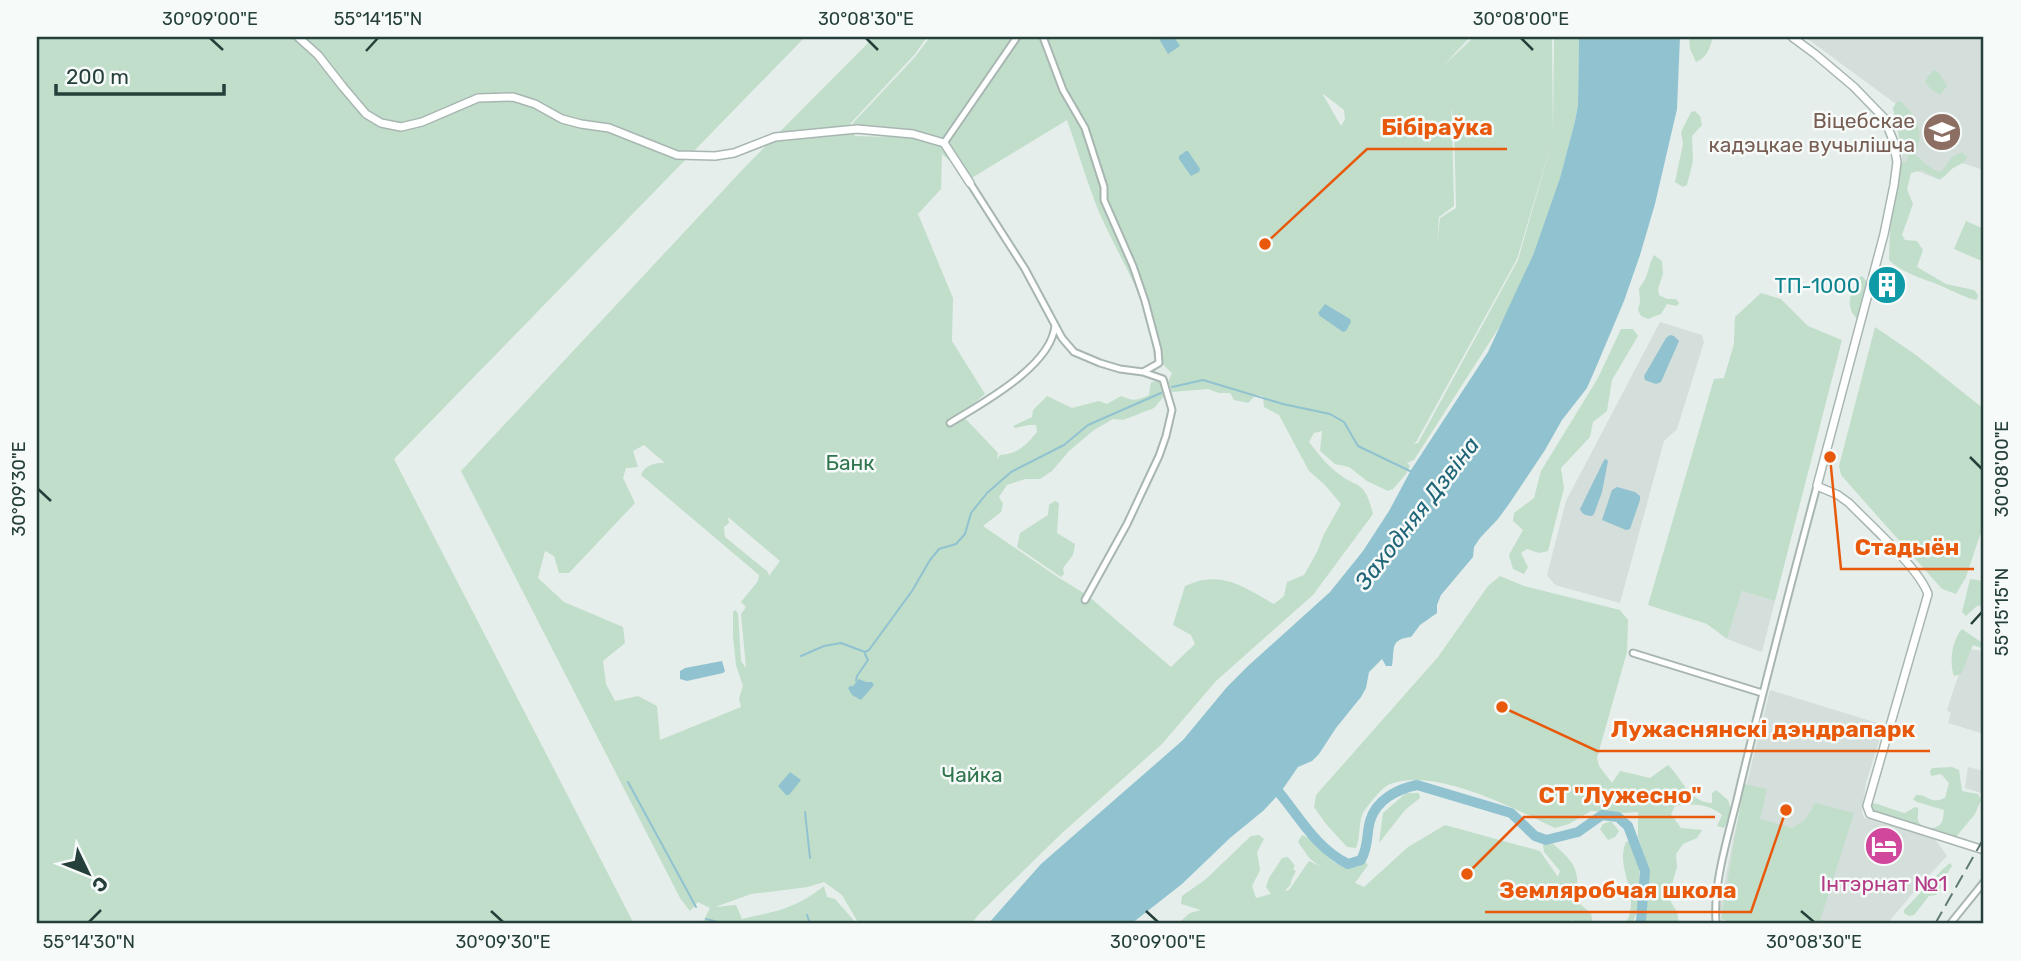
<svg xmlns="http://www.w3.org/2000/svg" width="2021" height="961" font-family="Rubik,sans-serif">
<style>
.built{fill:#d4deda}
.green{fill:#c0deca;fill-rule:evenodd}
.water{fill:#91c2d0}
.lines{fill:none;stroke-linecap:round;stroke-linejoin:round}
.stream{stroke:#91c2d0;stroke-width:2}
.river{stroke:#91c2d0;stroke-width:10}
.minor-casing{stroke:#a8b6b2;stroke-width:9}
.tertiary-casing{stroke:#a8b6b2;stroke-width:10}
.minor{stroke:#fff;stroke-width:5}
.tertiary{stroke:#fff;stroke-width:7}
.rail{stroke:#607b75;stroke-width:2;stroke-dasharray:14 7;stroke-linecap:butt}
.ticks{fill:none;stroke:#253f3a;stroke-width:2.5}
.labels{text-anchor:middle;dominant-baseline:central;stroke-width:5;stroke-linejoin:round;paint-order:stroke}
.education-label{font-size:21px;fill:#785e54;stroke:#f6faf8;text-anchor:end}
.culture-label{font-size:21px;fill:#0d838f;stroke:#f6faf8;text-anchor:end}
.park-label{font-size:21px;fill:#31754f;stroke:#f6faf8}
.hotel-label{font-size:21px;fill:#b23c85;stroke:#f6faf8}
.water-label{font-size:23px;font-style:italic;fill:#216579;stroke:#f6faf8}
.leader{fill:none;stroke:#e8590c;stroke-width:2.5}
.callout-dot{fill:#e8590c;stroke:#f6faf8;stroke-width:2.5}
.callout-label{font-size:23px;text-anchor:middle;font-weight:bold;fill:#e8590c;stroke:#f6faf8;stroke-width:5;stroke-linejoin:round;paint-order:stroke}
.neatline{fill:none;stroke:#253f3a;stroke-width:2.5}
.ticks-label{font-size:18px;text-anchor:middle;fill:#253f3a}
</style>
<rect width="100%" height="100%" fill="#e6eeeb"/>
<path class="built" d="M 1805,37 L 1984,37 L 1984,170 L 1952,160 L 1941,180 L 1903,166 L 1896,104 Z
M 1660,322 L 1702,335 L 1704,342 L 1677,429 L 1664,441 L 1620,603 L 1555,585 L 1547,575 L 1566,501 Z
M 1742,591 L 1775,601 L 1762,652 L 1727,639 Z
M 1967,649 L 1984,651 L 1984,734 L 1948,723 L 1951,713 L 1947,710 Z
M 1770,690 L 1884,725 L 1866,783 L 1862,812 L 1864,818 L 1935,839 L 1947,856 L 1918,887 L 1887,924 L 1734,924 L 1727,922 L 1719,911 L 1733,839 Z
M 1968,767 L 1984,771 L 1984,794 L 1965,788 Z"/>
<path class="green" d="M 37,37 L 805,37 L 394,459 L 634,924 L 37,924 Z
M 874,37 L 927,37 L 915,54 L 850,124 L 855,136 L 891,137 L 856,134 L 853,123 L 915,57 L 930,37 L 1470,37 L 1444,65 L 1474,37 L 1552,37 L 1553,136 L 1554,37 L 1579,37 L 1578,105 L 1575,121 L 1560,178 L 1533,255 L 1505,318 L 1414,460 L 1407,463 L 1410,466 L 1406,474 L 1393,489 L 1388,491 L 1367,481 L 1349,467 L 1335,464 L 1320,451 L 1322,431 L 1314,433 L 1309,442 C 1317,452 1325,463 1335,471 C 1357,490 1364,477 1373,514 L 1313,595 L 1216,681 L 1162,744 L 1062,833 L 980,913 L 971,924 L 859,924 L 842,895 L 824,882 L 808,887 L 751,894 L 715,907 L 736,905 L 742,919 C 777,911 795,909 824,886 L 827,897 L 835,899 L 857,924 L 702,924 L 710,908 L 698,902 L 690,911 L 680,898 L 461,471 L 745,167 ZM 1322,93 L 1344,110 L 1345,119 L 1341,126 ZM 1451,108 L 1454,122 L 1456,208 L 1440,218 L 1437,244 L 1439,217 L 1454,206 L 1452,120 ZM 1067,120 C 1078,151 1087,182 1099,212 C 1119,259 1152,304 1154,356 L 1172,373 L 1168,382 L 1172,392 L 1208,389 L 1219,393 L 1230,393 L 1234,400 L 1248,403 L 1256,395 L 1263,396 L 1264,407 L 1279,415 L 1309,471 L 1325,485 L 1341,504 L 1324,534 L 1317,552 L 1304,575 L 1287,582 L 1284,596 L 1274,604 C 1244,587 1221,569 1185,586 L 1173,625 L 1191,635 L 1195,644 L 1171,667 L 1087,595 L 1059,578 L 983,526 L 1001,512 L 1003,504 L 999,497 L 1007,485 L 1025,479 L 1040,479 L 1052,471 L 1069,451 L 1094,430 L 1113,419 L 1123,420 L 1154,408 L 1165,395 L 1163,384 L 1158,381 L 1151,382 L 1149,395 C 1137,401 1133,401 1121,396 L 1107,404 L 1099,401 L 1072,408 L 1047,396 L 1033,410 L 1032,417 L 1013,426 L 1015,428 L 1029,425 L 1036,425 L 1037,432 C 1026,445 1018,454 1000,455 L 997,459 L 998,453 L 961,414 L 985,394 L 952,341 L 953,298 L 918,214 L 941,189 L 942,154 L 970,179 ZM 1553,138 L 1518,260 L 1418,443 L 1413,444 L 1416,442 L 1517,259 ZM 644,445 L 665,463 C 656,462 644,466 641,475 L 759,575 L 758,581 L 741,602 L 746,607 L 741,614 L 746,668 L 741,661 L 738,613 L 735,610 L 733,612 L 733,637 L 736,665 L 743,686 L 739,698 L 741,707 L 660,740 L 657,706 L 638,696 L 615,701 L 606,684 L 603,661 L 625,643 L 623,627 L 564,602 L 538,578 L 545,551 L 554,556 L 559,573 L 569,573 L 635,503 L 623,478 L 626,468 L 638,467 L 633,451 ZM 728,517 L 780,561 L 769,576 L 768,572 L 725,537 L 724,527 L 729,523 Z
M 1689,37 L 1709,37 L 1712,40 C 1710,49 1705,59 1696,62 L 1690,49 Z
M 1934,70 L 1939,73 L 1947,86 L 1940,95 L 1930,88 L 1925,82 L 1928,76 Z
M 1900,101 C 1917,115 1925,133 1915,154 L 1924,163 L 1938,172 L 1942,171 L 1952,157 L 1962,152 L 1967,157 C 1963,166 1957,164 1951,170 C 1946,174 1946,177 1938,179 L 1922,170 L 1911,173 L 1907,189 L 1913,204 L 1902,235 L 1905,240 L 1917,241 L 1923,250 L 1917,267 L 1946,284 L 1974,290 L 1978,295 L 1977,300 C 1966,298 1960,294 1950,290 C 1929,279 1907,277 1889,260 C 1890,227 1891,194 1900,162 L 1906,162 L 1908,158 L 1901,147 L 1893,108 L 1896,103 Z
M 1695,111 L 1700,116 L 1702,125 L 1692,136 L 1693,161 L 1687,185 L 1683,187 L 1675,182 L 1683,144 L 1681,132 L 1691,112 Z
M 1966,221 L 1984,229 L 1984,262 L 1954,249 Z
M 1654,255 L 1662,261 L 1663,274 L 1658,289 L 1659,295 L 1667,299 L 1676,299 L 1679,303 L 1677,306 L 1667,304 L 1661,314 L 1648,319 L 1641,316 L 1638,310 L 1640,302 L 1639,288 C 1649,278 1647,267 1654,255 Z
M 1862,276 L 1867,282 L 1857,319 C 1844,305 1851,293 1858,278 Z
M 1761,293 L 1781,299 L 1808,326 L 1842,340 L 1775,601 L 1742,591 L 1727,639 L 1707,624 L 1648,605 L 1714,379 L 1724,378 L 1734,344 L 1735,317 Z
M 1875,327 L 1916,355 L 1984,409 L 1984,523 L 1966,577 L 1956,594 L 1942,589 L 1841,475 L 1839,466 Z
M 1621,329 L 1633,329 L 1638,336 L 1612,380 L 1607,411 L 1593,422 L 1590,437 L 1561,468 L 1564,488 L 1548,551 L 1539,553 L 1527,549 L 1521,553 L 1528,567 L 1524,574 L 1513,569 L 1509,555 L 1523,530 L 1513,521 L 1514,513 L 1534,498 L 1541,471 L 1598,378 Z
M 1055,501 L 1059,503 L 1057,533 L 1075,544 L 1073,555 L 1063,568 L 1064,574 L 1061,577 L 1017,547 L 1020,533 L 1048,515 L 1049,505 Z
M 1500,576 L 1524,586 L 1620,610 L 1628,620 L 1627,652 L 1597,758 L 1599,766 L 1612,783 L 1620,771 L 1650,778 L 1668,765 C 1684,780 1687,801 1712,803 L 1712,793 L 1716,790 L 1728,800 L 1732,813 L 1724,828 L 1717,826 L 1722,815 C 1709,804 1692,803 1675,806 L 1671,814 L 1681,828 L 1702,830 L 1697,838 L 1683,844 L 1676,854 L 1677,867 L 1670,891 L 1671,902 L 1677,912 L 1679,924 L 1641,924 L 1644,919 L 1648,892 L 1649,869 L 1638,837 L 1638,812 L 1624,813 L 1591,811 L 1569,824 L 1555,828 C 1514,808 1435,767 1390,784 C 1382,787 1370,803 1364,811 C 1358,820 1361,837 1356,848 L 1347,847 L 1326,824 L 1314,807 L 1316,795 L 1438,657 L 1488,586 Z
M 1970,579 L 1984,581 L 1984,605 L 1977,606 L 1966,616 L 1962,612 Z
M 1962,629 L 1984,644 L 1984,649 L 1973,645 L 1961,674 L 1954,676 C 1949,663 1952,640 1962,629 Z
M 1952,767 L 1959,770 L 1962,791 L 1978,794 L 1981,800 L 1975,814 L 1956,837 L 1948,837 L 1873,813 L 1870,809 L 1871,803 C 1879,803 1895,811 1905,813 L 1915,807 L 1918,808 C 1919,812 1917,816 1918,820 C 1920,828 1933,830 1938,826 C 1944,823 1943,815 1944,810 L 1917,802 L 1913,799 L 1916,795 C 1928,794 1930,805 1945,798 L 1949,783 L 1941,774 L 1931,776 L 1930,771 L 1932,768 Z
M 1744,784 L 1767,789 L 1760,819 L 1792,828 L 1805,820 L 1815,803 L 1854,813 L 1819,924 L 1737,924 L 1721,919 Z
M 1406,793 L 1419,793 L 1420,798 L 1405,810 L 1379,843 L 1383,813 Z
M 1611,821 L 1619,831 L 1615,837 L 1608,840 L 1600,829 L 1603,824 Z
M 1445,825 L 1540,851 L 1558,877 L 1560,871 L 1544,852 L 1543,845 L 1553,844 C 1577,864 1579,870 1577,901 L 1591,914 L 1593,923 L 1575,924 L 1571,919 L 1570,924 L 1177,924 L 1190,913 L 1201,910 L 1181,904 L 1182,896 L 1206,879 L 1251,836 L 1259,835 L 1264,839 L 1257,852 L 1260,870 L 1252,886 L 1256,898 L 1271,894 L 1266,887 L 1269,878 L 1282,858 L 1288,857 L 1295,866 L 1293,869 L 1296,871 L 1291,881 L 1291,884 L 1285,891 L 1289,890 L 1309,861 L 1320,866 L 1310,859 L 1298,842 L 1302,835 C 1319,840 1327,867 1348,866 C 1353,866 1360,862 1364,861 L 1368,865 L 1355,883 L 1364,887 L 1408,847 Z
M 1629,841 L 1639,863 L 1640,888 L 1640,904 L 1632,924 L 1625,924 C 1643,895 1614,870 1626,842 Z
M 1950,863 L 1952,866 L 1941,883 L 1940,891 L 1936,895 L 1929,896 L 1914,915 L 1909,916 L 1904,913 L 1904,910 L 1943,869 Z"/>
<path class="water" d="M 1158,37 L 1174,37 L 1180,46 L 1168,54 Z
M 1579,37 L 1680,37 L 1677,109 L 1655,204 L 1640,255 L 1624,301 L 1597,365 L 1587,388 L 1562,420 L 1545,450 L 1509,504 L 1498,519 L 1480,538 L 1474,547 L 1473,557 L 1441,595 L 1437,605 L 1437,613 L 1420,625 L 1411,637 C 1389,639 1395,650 1392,666 L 1386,666 L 1382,659 L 1369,672 L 1366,688 L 1361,697 L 1336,728 L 1319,754 L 1312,761 L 1298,767 L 1280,793 L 1263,811 L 1230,838 L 1182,884 L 1131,924 L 988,924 L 1041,864 L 1183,740 L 1227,687 L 1248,666 L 1330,592 L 1363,551 L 1389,511 L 1411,470 L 1488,352 L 1533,255 L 1560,178 L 1575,121 L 1578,105 Z
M 1186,151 L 1188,151 L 1200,169 L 1199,172 L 1191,176 L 1179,159 L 1179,156 Z
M 1325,304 L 1350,319 L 1351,322 L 1346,331 L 1343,332 L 1320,316 L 1318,313 Z
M 1670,335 L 1674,336 L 1679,341 L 1661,382 L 1656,384 L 1645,380 L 1644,376 L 1666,338 Z
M 1606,459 L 1608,461 L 1602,492 L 1594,514 L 1592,516 C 1586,516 1582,514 1580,509 L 1604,460 Z
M 1617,487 L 1635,492 L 1640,496 L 1640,500 L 1630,529 L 1626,530 L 1602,520 L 1612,490 Z
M 722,661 L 725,671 L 723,673 L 687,681 L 680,679 L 680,671 L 685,668 Z
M 859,679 L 866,682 L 872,682 L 874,685 L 861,700 L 852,695 L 848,688 L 850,686 L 853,686 Z
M 790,772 L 801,780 L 789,795 L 786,795 L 778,786 Z"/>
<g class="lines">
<path class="stream" d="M 1172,387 L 1203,380 L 1283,404 L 1330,414 L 1344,422 L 1358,446 L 1412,472
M 801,656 L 824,646 L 841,643 L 865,652 L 869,650 L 912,591 L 930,560 L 939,549 L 956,544 L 965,534 L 971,513 L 987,493 L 1011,472 L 1064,445 L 1088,425 L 1161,393
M 856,681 L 857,676 L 868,660 L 865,654
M 628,782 L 696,907
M 805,812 L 810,858
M 807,915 L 810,924
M 706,919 L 726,924"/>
<path class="river" d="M 1271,783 C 1296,810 1313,847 1348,864 L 1361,860 C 1369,845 1366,836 1370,821 C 1376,800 1397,789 1417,785 L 1511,813 L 1535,836 L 1546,840 L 1578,832 L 1602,815 L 1618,817 L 1628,826 L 1645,871 L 1641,921 L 1639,924"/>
<g class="minor-casing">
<path id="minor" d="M 1043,37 L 1063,90 L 1085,128 L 1104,187 L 1104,200 L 1133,266 L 1145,301 L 1158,350 L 1159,363 L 1143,372
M 944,143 L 1017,37
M 970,183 L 1025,269 L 1062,338 L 1074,352 L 1100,363 L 1120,369 L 1143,372 L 1163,379 L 1172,410 L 1166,436 L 1159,456 L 1127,524 L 1085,600
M 950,423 C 982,403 1052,366 1055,325
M 1633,653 L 1762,693
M 1716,922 C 1713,880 1730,831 1739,791 C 1763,689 1790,588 1817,486
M 1950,924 L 1984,882"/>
</g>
<g class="tertiary-casing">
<path id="tertiary" d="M 298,37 L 318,55 L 343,87 L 366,114 L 381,123 L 401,127 L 422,122 L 478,98 L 513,97 L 535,104 L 562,119 L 581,124 L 609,128 L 677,155 L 715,156 L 734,153 L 775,137 L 857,129 L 913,134 L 944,143 L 970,183
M 1792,37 L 1815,54 L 1854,87 L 1884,118 L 1893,140 L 1897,162 L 1894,185 L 1884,234 L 1817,486 L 1838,495 L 1849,503 C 1870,525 1919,568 1928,594 L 1867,806 L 1870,814 L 1984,850"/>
</g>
<use href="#minor" class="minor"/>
<use href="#tertiary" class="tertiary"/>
<path class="rail" d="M 1935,924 L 1984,838"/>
</g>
<path class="ticks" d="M 210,38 L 223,50M 866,38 L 878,50M 1521,38 L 1533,50M 366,51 L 378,38M 1970,457 L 1982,469M 38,489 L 51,501M 1971,624 L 1982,612M 491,911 L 503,922M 1146,911 L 1158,922M 1801,911 L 1814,922M 89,922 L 101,910"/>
<defs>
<g id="university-disc" transform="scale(2.0125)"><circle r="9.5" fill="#8d6e63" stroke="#f6faf8"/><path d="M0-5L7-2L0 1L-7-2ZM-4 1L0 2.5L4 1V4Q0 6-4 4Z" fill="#fff"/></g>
<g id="building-disc" transform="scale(2.0125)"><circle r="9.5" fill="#0f9aa8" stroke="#f6faf8"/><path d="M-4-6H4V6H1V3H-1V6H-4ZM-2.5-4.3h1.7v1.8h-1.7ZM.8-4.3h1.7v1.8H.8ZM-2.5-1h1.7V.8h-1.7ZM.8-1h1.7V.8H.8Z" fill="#fff"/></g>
<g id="hotel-disc" transform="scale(2.0125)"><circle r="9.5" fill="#d1479c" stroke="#f6faf8"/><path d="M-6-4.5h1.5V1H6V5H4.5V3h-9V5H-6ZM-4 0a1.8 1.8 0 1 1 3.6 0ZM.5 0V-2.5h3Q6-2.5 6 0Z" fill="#fff"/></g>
</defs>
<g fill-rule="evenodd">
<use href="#university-disc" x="1942" y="132"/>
<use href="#building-disc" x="1887" y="285"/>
<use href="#hotel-disc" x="1884" y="846"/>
</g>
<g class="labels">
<g class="education-label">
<text x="1915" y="120">Віцебскае<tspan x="1915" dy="24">кадэцкае вучылішча</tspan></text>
</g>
<g class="culture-label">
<text x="1860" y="285">ТП-1000</text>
</g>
<g class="park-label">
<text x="850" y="462">Банк</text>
<text x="972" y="774">Чайка</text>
</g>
<g class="hotel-label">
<text x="1884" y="883">Інтэрнат №1</text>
</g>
<g class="water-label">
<text transform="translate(1417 513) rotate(-52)">Заходняя Дзвіна</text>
</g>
</g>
<path class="leader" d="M1265 244L1367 149H1507M1830 457L1841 569H1974M1502 707L1597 751H1930M1467 874L1524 817H1715M1786 810L1751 912H1485"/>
<g class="callout-dot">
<circle cx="1265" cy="244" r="7"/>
<circle cx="1830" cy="457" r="7"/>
<circle cx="1502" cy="707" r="7"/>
<circle cx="1467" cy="874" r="7"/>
<circle cx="1786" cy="810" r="7"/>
</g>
<g class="callout-label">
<text x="1437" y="135">Бібіраўка</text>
<text x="1907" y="555">Стадыён</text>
<text x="1763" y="737">Лужаснянскі дэндрапарк</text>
<text x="1620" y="803">СТ "Лужесно"</text>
<text x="1618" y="898">Земляробчая школа</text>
</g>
<rect width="2021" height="961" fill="none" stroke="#f6faf8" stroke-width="77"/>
<g transform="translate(88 873) rotate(133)" stroke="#f6faf8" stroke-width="5" paint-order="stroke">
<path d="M0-5L12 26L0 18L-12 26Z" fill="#253f3a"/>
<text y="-10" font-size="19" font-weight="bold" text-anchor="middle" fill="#253f3a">С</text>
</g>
<path d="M56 84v10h168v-10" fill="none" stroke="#253f3a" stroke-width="3.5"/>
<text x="66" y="84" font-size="21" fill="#253f3a" stroke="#f6faf8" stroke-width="5" paint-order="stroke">200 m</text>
<rect x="38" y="38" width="1944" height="884" class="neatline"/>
<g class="ticks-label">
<text x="210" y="25">30°09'00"E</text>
<text x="378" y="25">55°14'15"N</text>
<text x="866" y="25">30°08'30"E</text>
<text x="1521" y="25">30°08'00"E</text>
<text transform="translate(2002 469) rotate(-90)" y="6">30°08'00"E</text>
<text transform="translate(19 489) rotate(-90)" y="6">30°09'30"E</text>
<text transform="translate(2002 612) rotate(-90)" y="6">55°15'15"N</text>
<text x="89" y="948">55°14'30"N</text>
<text x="503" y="948">30°09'30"E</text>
<text x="1158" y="948">30°09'00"E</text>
<text x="1814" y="948">30°08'30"E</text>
</g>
</svg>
